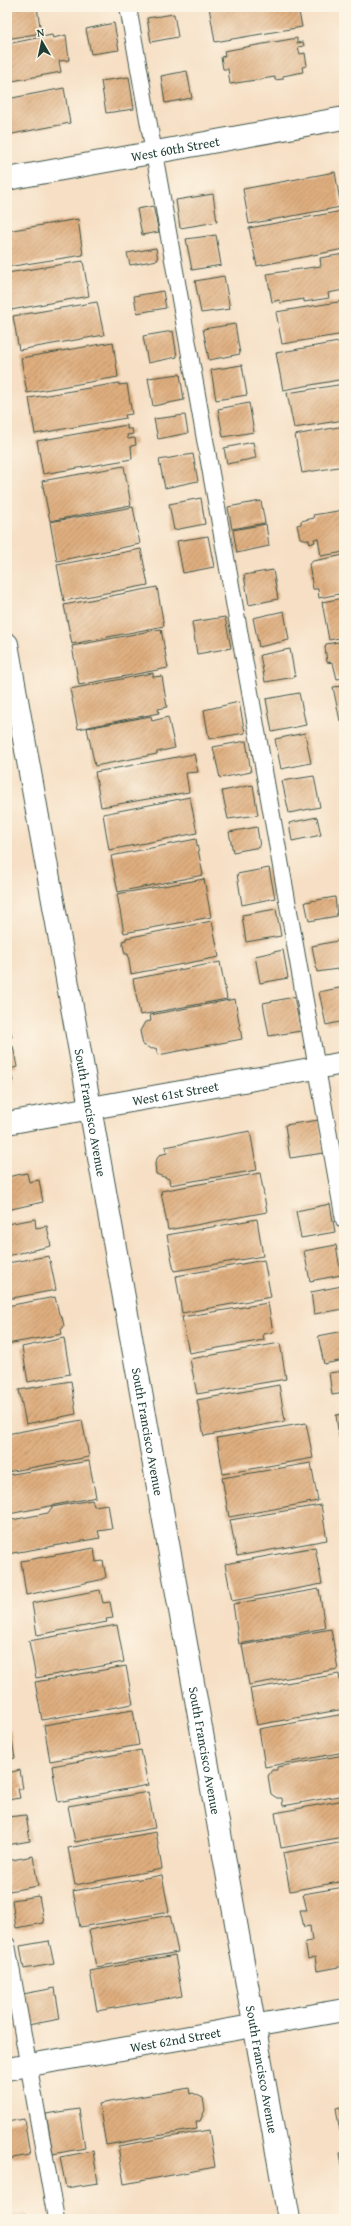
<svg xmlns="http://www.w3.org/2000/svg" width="351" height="2226" font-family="'Gentium Book Plus',serif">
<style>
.building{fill:url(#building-hatch)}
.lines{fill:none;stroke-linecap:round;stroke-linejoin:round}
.lane-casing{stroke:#3f554a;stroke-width:18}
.street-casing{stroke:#3f554a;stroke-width:24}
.lane{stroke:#fff;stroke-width:16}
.street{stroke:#fff;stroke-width:22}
.labels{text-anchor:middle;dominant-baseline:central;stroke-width:3.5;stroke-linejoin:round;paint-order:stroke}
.street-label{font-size:13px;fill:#1f3d34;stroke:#fcf5e5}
</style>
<defs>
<pattern id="building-hatch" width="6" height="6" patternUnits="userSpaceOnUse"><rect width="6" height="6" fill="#dfae7f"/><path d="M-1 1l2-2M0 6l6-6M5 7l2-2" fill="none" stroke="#b48f69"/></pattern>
</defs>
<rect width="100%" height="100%" fill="#fcf5e5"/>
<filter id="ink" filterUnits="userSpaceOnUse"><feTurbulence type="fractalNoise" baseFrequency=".025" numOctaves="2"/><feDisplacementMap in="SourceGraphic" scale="8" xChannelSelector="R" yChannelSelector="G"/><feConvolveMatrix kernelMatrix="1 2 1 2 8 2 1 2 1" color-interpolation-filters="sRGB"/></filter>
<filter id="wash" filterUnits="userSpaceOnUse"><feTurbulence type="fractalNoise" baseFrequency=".012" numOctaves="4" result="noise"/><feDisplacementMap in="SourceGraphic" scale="16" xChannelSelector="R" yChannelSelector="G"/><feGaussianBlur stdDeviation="0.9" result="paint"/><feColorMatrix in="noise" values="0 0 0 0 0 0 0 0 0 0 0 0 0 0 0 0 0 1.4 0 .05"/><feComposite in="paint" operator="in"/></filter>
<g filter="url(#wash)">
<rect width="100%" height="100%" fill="#f6dfc4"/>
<g id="blocks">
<path class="building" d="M 7,7 L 37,7 L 41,33 L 7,39 Z
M 209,7 L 298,7 L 302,27 L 215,42 Z
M 174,14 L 178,37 L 151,42 L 147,18 Z
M 114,23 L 119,50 L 91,54 L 86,29 Z
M 52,35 L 53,38 L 66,35 L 69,60 L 59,61 L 61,72 L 7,82 L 7,44 Z
M 297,38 L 297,43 L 303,42 L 304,46 L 298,47 L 300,54 L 305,53 L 307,66 L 302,67 L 303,72 L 283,76 L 283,79 L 275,80 L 275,77 L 230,84 L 228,69 L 223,69 L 221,57 L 225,56 L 224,51 Z
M 187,71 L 192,98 L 165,103 L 161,76 Z
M 129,77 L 134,109 L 106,113 L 101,81 Z
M 64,88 L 70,123 L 7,135 L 7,99 Z
M 335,172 L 341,207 L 249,224 L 243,189 Z
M 213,194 L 217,222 L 180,228 L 176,200 Z
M 153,206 L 159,232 L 142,235 L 137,209 Z
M 342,211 L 344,249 L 257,266 L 249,228 Z
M 78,219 L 83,255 L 7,267 L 7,231 Z
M 216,235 L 221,265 L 192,270 L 186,239 Z
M 156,248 L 158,260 L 130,265 L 127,253 Z
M 344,254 L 344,290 L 328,293 L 329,298 L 304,302 L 304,299 L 280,303 L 279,300 L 272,302 L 267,274 L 321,266 L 320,258 Z
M 83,261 L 89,296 L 11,310 L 7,273 Z
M 224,276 L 230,309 L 201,313 L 195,281 Z
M 163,291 L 166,308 L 137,313 L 134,296 Z
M 344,301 L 344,334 L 282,344 L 276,312 Z
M 97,302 L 104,335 L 19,350 L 13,316 Z
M 235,324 L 240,354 L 209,360 L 203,329 Z
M 173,331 L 177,357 L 148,363 L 143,336 Z
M 344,341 L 344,379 L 283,390 L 276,353 Z
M 113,342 L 118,377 L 27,393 L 21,358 Z
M 242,365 L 247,395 L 216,400 L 211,370 Z
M 180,374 L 184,400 L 153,406 L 148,378 Z
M 119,383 L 119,385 L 127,384 L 132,414 L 125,415 L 126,418 L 35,434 L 29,398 Z
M 344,384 L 344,420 L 294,428 L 287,393 Z
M 249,403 L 254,432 L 223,437 L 218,409 Z
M 185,415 L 188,433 L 158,439 L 154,419 Z
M 127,425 L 127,429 L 132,429 L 133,434 L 127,435 L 128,439 L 135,438 L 136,445 L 131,446 L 132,459 L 43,474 L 37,441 Z
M 344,426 L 344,466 L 302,473 L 295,435 Z
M 253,442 L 256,458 L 227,464 L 224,448 Z
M 193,454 L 198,481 L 165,488 L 159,460 Z
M 124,466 L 131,505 L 50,521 L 42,481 Z
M 201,498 L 205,524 L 174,530 L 169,504 Z
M 261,501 L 265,523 L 232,529 L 228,507 Z
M 133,507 L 140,544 L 57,561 L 50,522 Z
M 344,510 L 344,552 L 321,556 L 318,538 L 314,539 L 315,542 L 310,544 L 309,540 L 300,538 L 297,525 L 301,524 L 301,521 L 314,518 L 313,515 Z
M 266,524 L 269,546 L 237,553 L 233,530 Z
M 208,536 L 214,567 L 183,573 L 177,541 Z
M 141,549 L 148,585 L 64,601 L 57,565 Z
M 344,555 L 344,593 L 319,598 L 318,589 L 313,589 L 309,564 L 313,561 Z
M 273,570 L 278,599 L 249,605 L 244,575 Z
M 157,587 L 164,626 L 72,644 L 64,605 Z
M 344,598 L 344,637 L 329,640 L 322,602 Z
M 284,611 L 289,640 L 259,647 L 253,618 Z
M 225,617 L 231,648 L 197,654 L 192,622 Z
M 161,629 L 168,668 L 79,685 L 72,646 Z
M 344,641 L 344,678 L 337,679 L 333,663 L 327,662 L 325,647 L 326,644 Z
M 290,649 L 295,677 L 265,682 L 260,655 Z
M 153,673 L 153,677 L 162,676 L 167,707 L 158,709 L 159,713 L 78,729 L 70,689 Z
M 344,686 L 344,720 L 340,721 L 333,687 Z
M 299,693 L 306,725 L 272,732 L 266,699 Z
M 239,702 L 245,733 L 209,739 L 204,710 Z
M 151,716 L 152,721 L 168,717 L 175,748 L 157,752 L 157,754 L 95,766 L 87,728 Z
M 305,733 L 311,763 L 281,769 L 275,739 Z
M 246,741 L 251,772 L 220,778 L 213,747 Z
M 194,754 L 198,772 L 186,773 L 189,792 L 101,807 L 95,772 Z
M 314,776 L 320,807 L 289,813 L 282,781 Z
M 253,785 L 258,815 L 228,819 L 222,791 Z
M 190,797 L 197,833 L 109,850 L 103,814 Z
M 317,817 L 321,835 L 292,841 L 289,823 Z
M 257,827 L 260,847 L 233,852 L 229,832 Z
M 196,839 L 203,875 L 118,892 L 111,856 Z
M 269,868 L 275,898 L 242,905 L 237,874 Z
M 204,879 L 211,917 L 124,933 L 117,894 Z
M 335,897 L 337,916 L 309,921 L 305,902 Z
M 276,909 L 281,936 L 246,942 L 242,915 Z
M 212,921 L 219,957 L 131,974 L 128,954 L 125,954 L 122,941 L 126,940 L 126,938 Z
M 342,940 L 344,968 L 317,972 L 312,946 Z
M 283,950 L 288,978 L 260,983 L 255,956 Z
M 220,962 L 227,999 L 140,1015 L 133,979 Z
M 344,987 L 344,1021 L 326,1025 L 319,992 Z
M 294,997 L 301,1031 L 269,1036 L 263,1003 Z
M 235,999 L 242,1039 L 158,1055 L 156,1048 L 152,1049 L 143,1045 L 140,1031 L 145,1022 L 151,1021 L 150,1015 Z
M 7,1015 L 12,1037 L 7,1038 Z
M 13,1046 L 17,1067 L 10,1069 L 13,1081 L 7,1082 L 7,1048 Z
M 344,1115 L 344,1129 L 343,1129 L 341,1116 Z
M 319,1120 L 324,1153 L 290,1158 L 285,1125 Z
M 250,1131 L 257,1170 L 170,1185 L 169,1179 L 156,1174 L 155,1163 L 159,1155 L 167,1153 L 165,1147 Z
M 27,1173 L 29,1182 L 39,1180 L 43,1202 L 7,1210 L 7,1177 Z
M 260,1173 L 267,1212 L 168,1230 L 161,1191 Z
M 330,1204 L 335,1232 L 301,1238 L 296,1211 Z
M 35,1219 L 36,1228 L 47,1226 L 51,1246 L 7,1256 L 7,1224 Z
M 257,1219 L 263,1256 L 174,1271 L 167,1235 Z
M 336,1245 L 341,1275 L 310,1281 L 304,1251 Z
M 49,1256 L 56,1290 L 7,1299 L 7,1263 Z
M 264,1260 L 271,1297 L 182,1313 L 176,1276 Z
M 342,1286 L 344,1309 L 314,1314 L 311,1292 Z
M 55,1297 L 59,1314 L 62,1317 L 64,1326 L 61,1330 L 62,1334 L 7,1344 L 7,1306 Z
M 268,1303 L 273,1332 L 263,1334 L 264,1340 L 189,1353 L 182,1317 Z
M 344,1331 L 344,1360 L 324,1364 L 318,1336 Z
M 64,1338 L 70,1374 L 28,1382 L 22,1347 Z
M 280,1343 L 286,1379 L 197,1394 L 190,1359 Z
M 344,1371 L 344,1393 L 332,1395 L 329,1373 Z
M 71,1381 L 76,1414 L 26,1424 L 19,1390 Z
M 279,1385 L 285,1421 L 204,1436 L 197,1400 Z
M 344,1414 L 344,1437 L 339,1437 L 336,1415 Z
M 82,1420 L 89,1457 L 7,1472 L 7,1434 Z
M 306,1423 L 313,1458 L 223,1474 L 217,1438 Z
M 89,1461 L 96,1497 L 9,1514 L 7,1475 Z
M 311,1463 L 318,1501 L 229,1517 L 222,1478 Z
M 92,1500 L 94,1506 L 108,1504 L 112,1529 L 98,1531 L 100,1538 L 7,1554 L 7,1521 L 48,1513 L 52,1507 Z
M 321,1505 L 327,1540 L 237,1556 L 230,1520 Z
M 315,1547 L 322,1584 L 232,1601 L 225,1564 Z
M 94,1548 L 96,1562 L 103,1561 L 106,1577 L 100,1580 L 26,1595 L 21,1561 Z
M 319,1589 L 325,1628 L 239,1644 L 233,1604 Z
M 100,1590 L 103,1603 L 110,1602 L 113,1618 L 106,1619 L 107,1622 L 37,1635 L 32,1603 Z
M 117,1625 L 124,1662 L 36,1678 L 29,1641 Z
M 331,1629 L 338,1669 L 249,1685 L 242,1645 Z
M 126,1666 L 133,1704 L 42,1720 L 35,1682 Z
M 339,1674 L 344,1709 L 257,1725 L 250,1689 Z
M 133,1710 L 139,1745 L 50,1761 L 44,1725 Z
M 344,1714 L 344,1752 L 265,1767 L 259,1729 Z
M 7,1729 L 10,1729 L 15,1758 L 7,1760 Z
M 141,1750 L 148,1785 L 58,1802 L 52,1766 Z
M 344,1755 L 344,1795 L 283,1806 L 282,1798 L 277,1798 L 271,1794 L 268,1776 L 272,1770 L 277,1770 L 277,1767 Z
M 20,1770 L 23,1789 L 18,1789 L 20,1798 L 7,1800 L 7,1773 Z
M 148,1792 L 155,1828 L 75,1842 L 68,1806 Z
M 344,1800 L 344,1837 L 281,1848 L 275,1813 Z
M 26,1815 L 30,1841 L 7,1845 L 7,1817 Z
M 156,1832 L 162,1869 L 75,1885 L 68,1848 Z
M 344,1842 L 344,1881 L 290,1891 L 283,1853 Z
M 33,1856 L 38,1886 L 9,1891 L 7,1861 Z
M 162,1875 L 169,1912 L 80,1927 L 73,1891 Z
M 344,1887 L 344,1966 L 317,1971 L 315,1957 L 308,1959 L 305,1942 L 312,1941 L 310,1926 L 304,1927 L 300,1910 L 307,1910 L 303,1894 Z
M 39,1896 L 44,1923 L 16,1928 L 12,1900 Z
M 170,1915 L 178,1952 L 96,1967 L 89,1930 Z
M 49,1941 L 54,1964 L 24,1969 L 20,1946 Z
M 175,1955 L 182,1996 L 97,2011 L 90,1971 Z
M 55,1988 L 60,2019 L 28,2025 L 23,1994 Z
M 189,2088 L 190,2094 L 193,2093 L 203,2098 L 205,2110 L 200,2121 L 196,2121 L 197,2129 L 106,2145 L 99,2104 Z
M 344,2106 L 344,2143 L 342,2143 L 336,2108 Z
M 79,2109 L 85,2148 L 53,2154 L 46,2114 Z
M 24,2119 L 30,2155 L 7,2159 L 7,2122 Z
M 209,2130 L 215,2167 L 124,2184 L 118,2146 Z
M 93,2151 L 98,2183 L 66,2188 L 60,2157 Z
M 344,2152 L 344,2172 L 343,2172 L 340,2153 Z
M 26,2214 L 27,2219 L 7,2219 L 7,2217 Z"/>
</g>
</g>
<g filter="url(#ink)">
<use href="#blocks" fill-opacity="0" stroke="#3f554a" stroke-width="1"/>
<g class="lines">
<g class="lane-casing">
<path id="lane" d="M 128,7 L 344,1220
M 7,1945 L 56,2219"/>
</g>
<g class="street-casing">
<g id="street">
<path id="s1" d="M 7,179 L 344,118"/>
<path id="s2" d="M 7,644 L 289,2219"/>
<path id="s3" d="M 7,1123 L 344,1063"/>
<path id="s4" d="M 7,2069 L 344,2010"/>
</g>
</g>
<use href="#lane" class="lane"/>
<use href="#street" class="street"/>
</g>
</g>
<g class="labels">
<g class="street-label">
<text stroke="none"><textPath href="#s1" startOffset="171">West 60th Street</textPath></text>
<text stroke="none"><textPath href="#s3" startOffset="171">West 61st Street</textPath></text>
<text stroke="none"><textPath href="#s2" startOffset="476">South Francisco Avenue</textPath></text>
<text stroke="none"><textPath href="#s2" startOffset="800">South Francisco Avenue</textPath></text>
<text stroke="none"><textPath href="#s2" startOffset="1124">South Francisco Avenue</textPath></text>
<text stroke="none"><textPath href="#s4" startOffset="171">West 62nd Street</textPath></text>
<text stroke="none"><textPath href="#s2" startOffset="1448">South Francisco Avenue</textPath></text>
</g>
</g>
<rect width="351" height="2226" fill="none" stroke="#fcf5e5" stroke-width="24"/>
<g transform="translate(42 42) rotate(351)" stroke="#fcf5e5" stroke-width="3" paint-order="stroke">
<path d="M0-3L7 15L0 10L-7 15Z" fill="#1f3d34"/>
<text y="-6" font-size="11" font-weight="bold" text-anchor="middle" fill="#1f3d34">N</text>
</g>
</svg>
